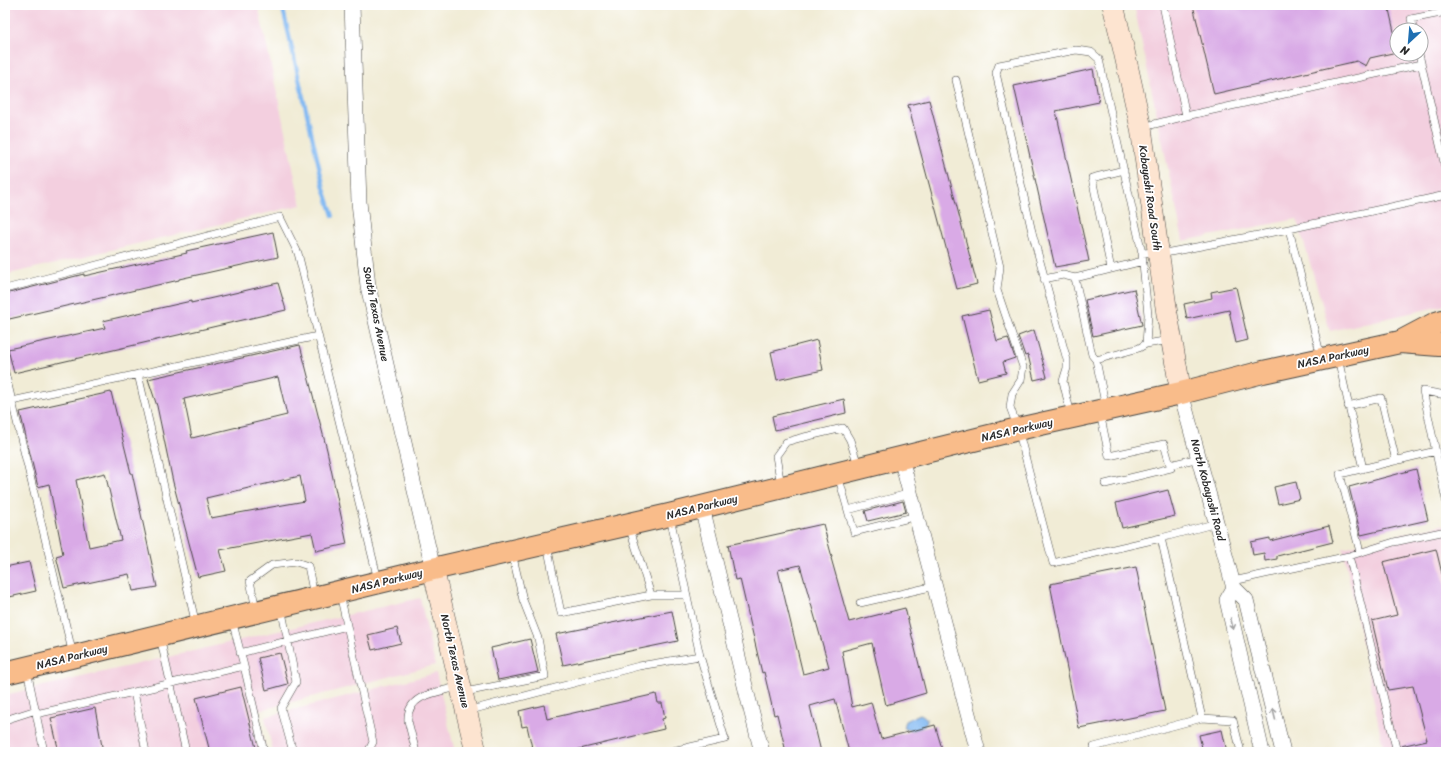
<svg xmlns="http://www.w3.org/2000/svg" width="1451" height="757" font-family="Sriracha,sans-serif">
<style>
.built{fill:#f3cfdf;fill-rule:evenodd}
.water{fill:#83baf3;stroke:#57728f}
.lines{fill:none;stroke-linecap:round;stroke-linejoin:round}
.stream{stroke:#83baf3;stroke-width:4}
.building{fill:#d9aae6;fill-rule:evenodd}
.lane-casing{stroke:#494845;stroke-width:8}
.street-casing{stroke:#494845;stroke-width:16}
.secondary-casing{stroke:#494845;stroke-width:22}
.primary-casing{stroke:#494845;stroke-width:24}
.lane{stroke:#fff;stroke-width:7}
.street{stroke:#fff;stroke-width:15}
.secondary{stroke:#fde4d0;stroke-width:21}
.primary{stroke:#f9bc8a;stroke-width:22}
.oneway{stroke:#a0a0a0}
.labels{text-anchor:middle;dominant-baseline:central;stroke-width:3.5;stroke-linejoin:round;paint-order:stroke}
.street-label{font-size:11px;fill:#2b2b2b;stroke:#fff}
</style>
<rect width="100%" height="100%" fill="#fff"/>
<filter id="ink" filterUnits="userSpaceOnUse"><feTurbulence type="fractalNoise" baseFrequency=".025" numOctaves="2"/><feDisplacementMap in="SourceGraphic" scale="8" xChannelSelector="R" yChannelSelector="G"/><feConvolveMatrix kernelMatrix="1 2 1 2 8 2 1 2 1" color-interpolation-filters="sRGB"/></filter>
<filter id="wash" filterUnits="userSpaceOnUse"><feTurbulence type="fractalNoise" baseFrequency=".012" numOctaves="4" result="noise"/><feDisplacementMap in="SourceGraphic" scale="16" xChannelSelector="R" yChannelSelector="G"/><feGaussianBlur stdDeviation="0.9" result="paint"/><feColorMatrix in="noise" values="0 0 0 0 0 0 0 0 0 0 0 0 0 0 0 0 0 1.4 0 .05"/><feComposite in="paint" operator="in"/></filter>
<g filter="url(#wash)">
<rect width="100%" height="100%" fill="#f1ecd6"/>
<path class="built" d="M 5,5 L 258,5 L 301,205 L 5,275 Z
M 1134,5 L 1446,5 L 1446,305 L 1330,331 L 1297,219 L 1183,241 ZM 1397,30 L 1421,30 L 1421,54 L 1397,54 Z
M 1446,524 L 1446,752 L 1384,752 L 1343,548 Z
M 420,598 L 435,665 L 257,711 L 266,752 L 5,752 L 5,695 Z
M 436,673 L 455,752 L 273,752 L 265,717 Z"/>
<path class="water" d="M 920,714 C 939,722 913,736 903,727 L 905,721 Z"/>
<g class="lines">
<path class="stream" d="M 282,5 L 324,188 L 333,216"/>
</g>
<g id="blocks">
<path class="building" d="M 1193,5 L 1388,5 L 1397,45 L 1397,52 L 1370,58 L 1366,66 L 1357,61 L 1214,94 Z
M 1093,69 L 1099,102 L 1056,111 L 1089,261 L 1055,267 L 1014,86 Z
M 929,100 L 977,284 L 957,289 L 908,105 Z
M 273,232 L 278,257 L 179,279 L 179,280 L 5,320 L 5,294 L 84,274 L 84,276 L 187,253 L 186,251 Z
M 278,283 L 286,310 L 14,373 L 8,349 L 105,328 L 103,321 L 191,301 L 191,303 Z
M 1236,287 L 1248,340 L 1236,343 L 1229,310 L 1187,319 L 1184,304 L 1212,298 L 1211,292 Z
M 1134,289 L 1142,325 L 1093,336 L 1085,300 Z
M 989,310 L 997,341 L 1008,338 L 1015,358 L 1003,362 L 1006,373 L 978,380 L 962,316 Z
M 1034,330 L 1047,377 L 1034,380 L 1028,355 L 1025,356 L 1018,336 Z
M 817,340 L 823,370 L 777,380 L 771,352 Z
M 300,345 L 327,450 L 347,544 L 316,551 L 312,533 L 220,550 L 226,571 L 198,577 L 173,482 L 157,406 L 148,379 ZM 278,377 L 287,415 L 192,438 L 184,399 ZM 300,476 L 305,501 L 211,518 L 206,498 Z
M 111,392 L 131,473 L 132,473 L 157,587 L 133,591 L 129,574 L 64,588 L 56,556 L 63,554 L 49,484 L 38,487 L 20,412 ZM 105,473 L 121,540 L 89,547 L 76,480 Z
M 844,399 L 846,413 L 775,430 L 772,416 Z
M 1416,469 L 1428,520 L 1361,535 L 1349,487 Z
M 1296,482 L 1300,499 L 1278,504 L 1274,487 Z
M 1168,490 L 1175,516 L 1122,528 L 1116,503 Z
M 903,501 L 906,512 L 868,521 L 865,511 Z
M 823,524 L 832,557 L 831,558 L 849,622 L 905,608 L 926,693 L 886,705 L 872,643 L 842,651 L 852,707 L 871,702 L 881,739 L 935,725 L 943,752 L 849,752 L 835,699 L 810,706 L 821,752 L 786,752 L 777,714 L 774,715 L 764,672 L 762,673 L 740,579 L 735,580 L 728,545 ZM 800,565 L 829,667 L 803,674 L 778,570 Z
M 1329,526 L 1333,542 L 1277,556 L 1277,559 L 1265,561 L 1264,553 L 1253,555 L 1251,542 L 1270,538 L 1270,541 Z
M 1436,549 L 1446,590 L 1446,752 L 1402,752 L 1401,746 L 1427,740 L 1413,686 L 1388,690 L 1372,621 L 1397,615 L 1383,562 Z
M 29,562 L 36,591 L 5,598 L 5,567 Z
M 1136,567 L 1165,711 L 1079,728 L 1050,584 Z
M 672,611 L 678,641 L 563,665 L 556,634 Z
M 397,628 L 401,643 L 372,650 L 368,635 Z
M 530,639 L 538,672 L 498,680 L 491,648 Z
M 280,653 L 288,684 L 266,690 L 258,658 Z
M 241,687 L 257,752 L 210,752 L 196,698 Z
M 656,694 L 658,703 L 662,703 L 665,718 L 662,719 L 664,729 L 567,752 L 533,752 L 527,726 L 522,727 L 519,711 L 544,705 L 547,719 Z
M 95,708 L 103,752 L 59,752 L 51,718 Z
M 1222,730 L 1227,752 L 1203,752 L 1199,735 Z"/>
</g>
</g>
<g filter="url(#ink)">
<use href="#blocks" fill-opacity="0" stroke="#494845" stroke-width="1"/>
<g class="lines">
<g class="lane-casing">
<path id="lane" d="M 1163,5 L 1186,116
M 1414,30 L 1411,19 L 1446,12
M 1419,54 L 1446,171
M 956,80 L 1000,267 L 997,290 L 1023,367 L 1021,380 L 1012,394 L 1010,407 L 1018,429 L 1053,563 L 1161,538 L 1217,523
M 1143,127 L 1186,116 L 1421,64
M 1289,229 L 1321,357
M 1160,254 L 1289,229 L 1446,195
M 1111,269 L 1092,178 L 1124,170
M 1075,278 L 1143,261
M 1044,279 L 1063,275 L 1075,278 L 1092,355 L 1096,360
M 5,289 L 280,217 L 298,253 L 378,580
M 1146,344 L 1170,340
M 1338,358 L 1363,469
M 5,372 L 73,655
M 138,374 L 196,625
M 1446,395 L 1423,391 L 1446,500
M 12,401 L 318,336
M 1348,406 L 1381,398 L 1396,461
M 1106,408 L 1096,360 L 1139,348 L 1146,344 L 1148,315 L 1142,253
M 1100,413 L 1109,456 L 1164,444 L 1170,465 L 1199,458
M 1071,415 L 1063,381 L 1067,368 L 1067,360 L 1032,232 L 996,73 L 999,65 L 1076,50 L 1091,52 L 1099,59 L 1142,253 L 1157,252
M 838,475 L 854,532 L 917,516
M 1105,484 L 1171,468 L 1170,465
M 781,485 L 776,456 L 786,442 L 800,438 L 843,428 L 850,440 L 858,465
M 848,510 L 911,493
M 629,526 L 651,595
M 1161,538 L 1202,718
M 547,545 L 561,613 L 651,595 L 687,595
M 1360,552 L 1340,474 L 1436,451
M 1349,556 L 1397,752
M 1233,581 L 1349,556 L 1394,542 L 1446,531
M 340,594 L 373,742 L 368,752
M 860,603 L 935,586
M 281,607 L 296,682 L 281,708 L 293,752
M 256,609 L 250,581 L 272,565 L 296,562 L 308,566 L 314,596
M 232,620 L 244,666 L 264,752
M 160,637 L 186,752
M 240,653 L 347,626
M 27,670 L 44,752
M 465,692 L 545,676 L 538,638 L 523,600 L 512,553
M 467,711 L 639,666 L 700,656
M 36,714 L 134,692
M 5,720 L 36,710
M 146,752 L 134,692 L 244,666
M 416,752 L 408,721 C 406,694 439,692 458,687
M 668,752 L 725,739 L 700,656 L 670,517
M 1095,752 L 1094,747 L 1202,718 L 1233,720 L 1241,752"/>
</g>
<g class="street-casing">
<path id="street" d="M 352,5 L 359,202 L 368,286 L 433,569
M 1181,393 L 1234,588 L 1246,600 L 1283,752
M 901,458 L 978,752
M 702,507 L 747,694 L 762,752
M 1234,588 L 1227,600 L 1262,752"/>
</g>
<g class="secondary-casing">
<path id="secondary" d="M 1113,5 L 1124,51 L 1141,128 L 1167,314 L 1181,393
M 433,569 L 476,752"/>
</g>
<g class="primary-casing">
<path id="primary" d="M 1400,342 L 1439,345 L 1446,344
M 5,673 L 433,569 L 669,515 L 1018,429 L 1181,393 L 1263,372 L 1400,342 L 1436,323 L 1446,320"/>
</g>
<use href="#lane" class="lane"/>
<use href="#street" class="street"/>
<use href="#secondary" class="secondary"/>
<use href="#primary" class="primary"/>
</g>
<defs><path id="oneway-shaft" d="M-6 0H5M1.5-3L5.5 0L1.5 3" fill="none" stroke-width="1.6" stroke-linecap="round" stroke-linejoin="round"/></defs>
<g class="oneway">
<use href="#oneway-shaft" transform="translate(1232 624) rotate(77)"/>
<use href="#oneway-shaft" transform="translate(1274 714) rotate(-104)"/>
</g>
</g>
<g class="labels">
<g class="street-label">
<text transform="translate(1150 198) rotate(82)">Kobayashi Road South</text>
<text transform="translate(376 314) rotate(79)">South Texas Avenue</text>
<text transform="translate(1333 357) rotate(-12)">NASA Parkway</text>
<text transform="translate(1017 430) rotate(-13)">NASA Parkway</text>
<text transform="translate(1208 490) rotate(75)">North Kobayashi Road</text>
<text transform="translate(702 507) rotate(-14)">NASA Parkway</text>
<text transform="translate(387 581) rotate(-14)">NASA Parkway</text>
<text transform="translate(72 657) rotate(-14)">NASA Parkway</text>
<text transform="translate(455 661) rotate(77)">North Texas Avenue</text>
</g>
</g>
<rect width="1451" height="757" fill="none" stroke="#fff" stroke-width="20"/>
<g transform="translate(1409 42) rotate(206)"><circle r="19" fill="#ffffff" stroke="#aaaaaa"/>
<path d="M0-3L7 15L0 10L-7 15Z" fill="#1f6fb2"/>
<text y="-6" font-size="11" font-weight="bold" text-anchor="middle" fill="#2b2b2b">N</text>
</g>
</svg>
